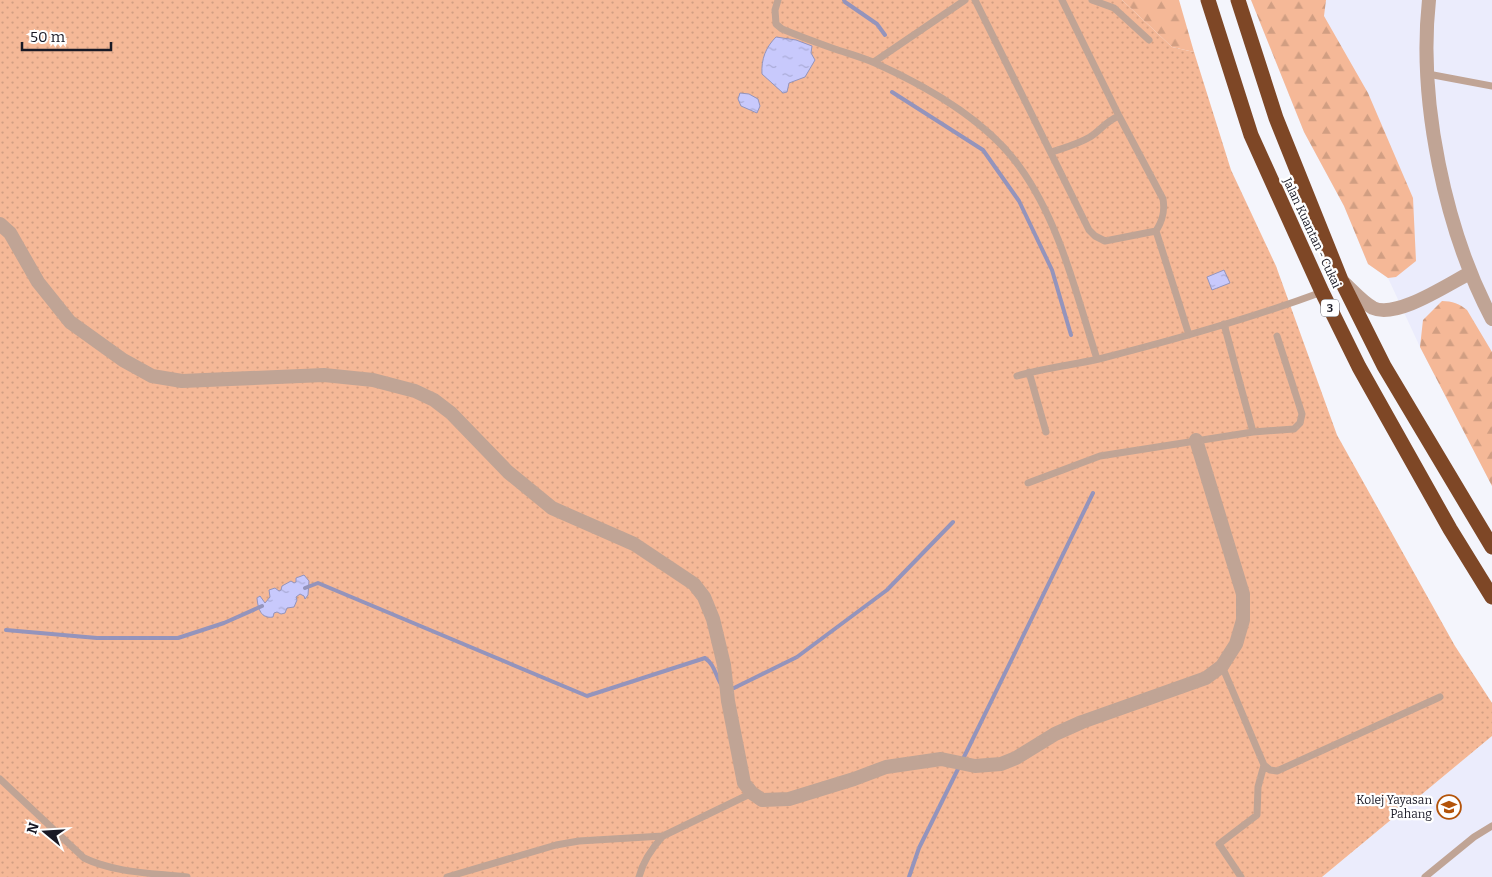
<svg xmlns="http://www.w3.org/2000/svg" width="1492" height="877" font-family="Bitter,serif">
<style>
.built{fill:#ebecfc}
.forest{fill:url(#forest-firs)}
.garden{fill:url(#garden-dots)}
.water{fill:url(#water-ripples);stroke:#9494bc}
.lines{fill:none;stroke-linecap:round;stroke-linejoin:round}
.stream{stroke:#9494bc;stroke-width:4}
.lane{stroke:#c0a495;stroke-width:7}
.street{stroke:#c0a495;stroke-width:14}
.highway{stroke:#7e4726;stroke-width:15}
.labels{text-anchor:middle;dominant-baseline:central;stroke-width:4.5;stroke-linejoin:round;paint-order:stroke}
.shield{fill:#fff;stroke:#5e5e66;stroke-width:1}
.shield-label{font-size:11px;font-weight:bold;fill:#191925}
.street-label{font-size:12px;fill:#191925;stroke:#fff}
.poi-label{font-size:12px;fill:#191925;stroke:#fff;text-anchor:end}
</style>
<defs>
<pattern id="forest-firs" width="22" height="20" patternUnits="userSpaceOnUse" patternTransform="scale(1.25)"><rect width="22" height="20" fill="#f5b897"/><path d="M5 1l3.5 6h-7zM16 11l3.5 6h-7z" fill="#d19e82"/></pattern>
<pattern id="garden-dots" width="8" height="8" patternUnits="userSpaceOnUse" patternTransform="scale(1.25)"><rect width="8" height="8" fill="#f5b897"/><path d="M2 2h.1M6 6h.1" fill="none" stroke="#d19e82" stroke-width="1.8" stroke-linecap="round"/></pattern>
<pattern id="water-ripples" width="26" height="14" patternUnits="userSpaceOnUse" patternTransform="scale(1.25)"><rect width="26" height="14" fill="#c8c9fc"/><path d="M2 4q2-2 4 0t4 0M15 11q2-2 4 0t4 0" fill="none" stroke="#abacd8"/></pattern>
</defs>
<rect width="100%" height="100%" fill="#f4f5fc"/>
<path class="built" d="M 1251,0 L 1492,0 L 1492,486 L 1420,347 L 1388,278 L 1368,264 L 1344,206 L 1304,132 Z
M 1492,736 L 1492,877 L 1322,877 Z"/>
<path class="forest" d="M 1122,0 L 1179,0 L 1194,52 L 1172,47 Z
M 1251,0 L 1326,0 L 1324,16 L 1368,93 L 1413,198 L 1416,261 L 1396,277 L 1388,278 L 1368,264 L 1344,206 L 1304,132 Z
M 1442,301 C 1452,301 1460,304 1467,310 L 1492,352 L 1492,486 L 1420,347 L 1423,320 Z"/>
<path class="garden" d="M 0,0 L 1122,0 L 1172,47 L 1194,52 L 1231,170 L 1276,266 L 1337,435 L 1455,646 L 1492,703 L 1492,736 L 1322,877 L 0,877 Z"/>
<path class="water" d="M 776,37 L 796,40 L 812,46 L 811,53 L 815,60 L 805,77 L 789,83 L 787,92 L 783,93 L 762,74 C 761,59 766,47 776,37 Z
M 740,93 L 749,94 L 758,99 L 760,106 L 757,113 L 741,106 L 738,99 Z
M 1224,270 L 1230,283 L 1212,290 L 1207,277 Z
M 304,575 L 309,581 L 308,595 L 305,599 L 304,596 L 300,594 L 296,597 L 297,600 L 294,607 L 287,608 L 285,613 L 281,614 L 277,612 L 274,613 L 273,617 C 261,619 258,609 257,598 L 260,596 L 265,603 L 270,597 L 269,590 L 275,588 L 279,591 L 281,590 L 282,586 L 291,581 L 294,583 L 296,582 L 296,578 Z"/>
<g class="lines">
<path class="stream" d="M 844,0 L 845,2 L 877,24 L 885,35
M 892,92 L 983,150 L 1019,201 L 1052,270 L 1071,335
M 305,588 L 318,583 L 587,696 L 705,658 C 715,665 715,675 722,686
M 6,630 L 97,638 L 178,638 L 224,623 L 262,606
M 728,688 L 734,688 L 797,657 L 887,590 L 953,522
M 962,761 L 1093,493
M 909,877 L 919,848 L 959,767"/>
<path class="lane" d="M 778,0 L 775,10 L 776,24 L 782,29 C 799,36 815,42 832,48 C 846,53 862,57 875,63 C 926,86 986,120 1019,166 C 1060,222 1076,294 1097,359
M 975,0 L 1089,230 L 1095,236 L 1105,241 L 1156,231
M 1062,0 L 1119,116 L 1163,199 C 1165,211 1163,220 1156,231 L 1189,335
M 1092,0 L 1114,8 L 1149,40
M 874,62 L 965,0
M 1428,74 L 1492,86
M 1052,152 C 1064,148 1078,144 1090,137 C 1101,130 1106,121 1119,116
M 1224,324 L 1253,432
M 1029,372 L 1046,432
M 1017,376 C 1044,368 1072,365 1099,359 C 1174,340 1249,319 1322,292
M 1028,483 L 1100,456 L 1253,432 L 1294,429 L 1300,423 L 1302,414 L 1277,336
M 1222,666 L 1264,765 L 1270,770 L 1277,771 L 1440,697
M 0,779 L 84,858 C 115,873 153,873 187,877
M 447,877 L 556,845 L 579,841 L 663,836
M 639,877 C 643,861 652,848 663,836 L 752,793
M 1241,877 L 1219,844 L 1257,815 L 1258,787 L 1264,765
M 1425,877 L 1474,837 L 1492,826"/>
<path class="street" d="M 1429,0 C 1418,101 1445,230 1492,319
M 0,224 L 10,233 L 38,282 L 70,322 L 123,360 L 152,376 L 182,381 L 324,375 L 373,380 L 415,391 L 434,400 L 451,413 L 508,472 L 552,508 L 634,544 L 694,584 L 704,597 L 713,619 L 724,665 L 728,701 L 744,783 L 752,793 L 762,800 L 789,799 L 854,779 L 886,767 L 941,759 L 975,766 L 1001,764 L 1016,758 L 1055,734 L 1082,722 L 1206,678 L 1222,666 L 1236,644 L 1243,620 L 1243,594 L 1196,440
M 1343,282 C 1352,290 1362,302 1373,308 C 1397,319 1448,284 1470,273"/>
<path class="highway" d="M 1208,0 L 1251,135 L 1322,292 L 1359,367 L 1450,529 L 1492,597
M 1238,0 L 1276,118 L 1341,280 L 1384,366 L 1492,547"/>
</g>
<defs>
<g id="university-ring" transform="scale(1.25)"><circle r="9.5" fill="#fff" stroke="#b35309" stroke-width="1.5"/><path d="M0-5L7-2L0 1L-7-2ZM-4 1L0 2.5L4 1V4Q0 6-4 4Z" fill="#b35309"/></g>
</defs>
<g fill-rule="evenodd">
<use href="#university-ring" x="1449" y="807"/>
</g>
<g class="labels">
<rect class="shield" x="1321" y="299.5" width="18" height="17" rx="4"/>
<g class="shield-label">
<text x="1330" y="308">3</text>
</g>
<g class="street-label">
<text transform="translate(1312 233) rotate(65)">Jalan Kuantan - Cukai</text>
</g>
<g class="poi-label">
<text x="1432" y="800">Kolej Yayasan<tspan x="1432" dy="14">Pahang</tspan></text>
</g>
</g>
<g transform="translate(45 832) rotate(288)" stroke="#ffffff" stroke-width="4" paint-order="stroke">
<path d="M0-4L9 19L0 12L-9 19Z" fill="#191925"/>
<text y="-8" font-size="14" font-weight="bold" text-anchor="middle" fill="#191925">N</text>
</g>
<path d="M22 42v8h89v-8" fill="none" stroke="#191925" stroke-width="2.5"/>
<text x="30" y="42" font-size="15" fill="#191925" stroke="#ffffff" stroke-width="4" paint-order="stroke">50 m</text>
</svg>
